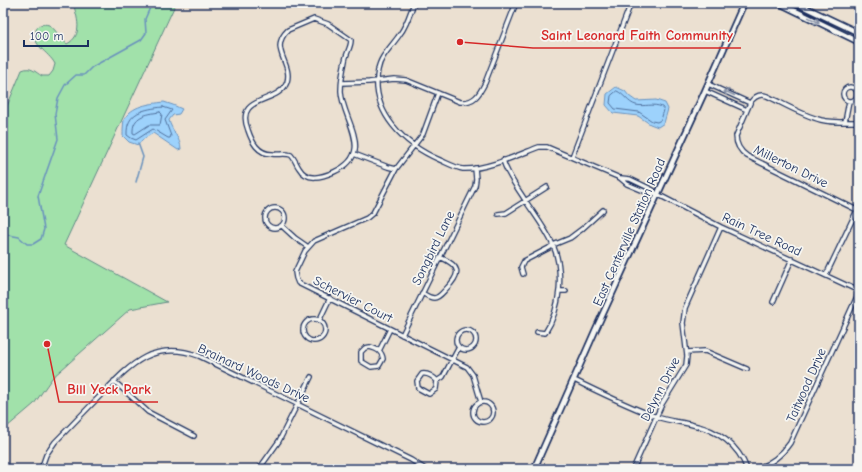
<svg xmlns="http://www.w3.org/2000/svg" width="862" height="472" font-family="'Comic Neue',sans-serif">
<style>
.green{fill:#a1e1aa;stroke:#5e8884}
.water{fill:#9dd2fc;stroke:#6991bd}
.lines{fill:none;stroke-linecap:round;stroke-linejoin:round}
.shore{stroke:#4f709d;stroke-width:1}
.stream{stroke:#6991bd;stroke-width:1.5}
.minor-casing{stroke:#1b2f5e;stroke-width:6}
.tertiary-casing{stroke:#1b2f5e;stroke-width:8}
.minor{stroke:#f6f6f2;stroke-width:3.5}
.tertiary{stroke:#f6f6f2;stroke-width:4.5}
.oneway{stroke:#8892a8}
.labels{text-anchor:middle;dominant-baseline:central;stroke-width:3.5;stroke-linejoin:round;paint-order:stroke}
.street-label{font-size:13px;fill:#1b2f5e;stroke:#f6f6f2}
.leader{fill:none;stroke:#d62828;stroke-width:1.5}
.callout-dot{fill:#d62828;stroke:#f6f6f2;stroke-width:1.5}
.callout-label{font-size:14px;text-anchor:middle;font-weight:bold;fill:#d62828;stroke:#f6f6f2;stroke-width:3.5;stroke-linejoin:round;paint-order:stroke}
</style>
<rect width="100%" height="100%" fill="#ebe0d1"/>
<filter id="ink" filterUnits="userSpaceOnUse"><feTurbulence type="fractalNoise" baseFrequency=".025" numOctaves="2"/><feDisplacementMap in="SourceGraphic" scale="8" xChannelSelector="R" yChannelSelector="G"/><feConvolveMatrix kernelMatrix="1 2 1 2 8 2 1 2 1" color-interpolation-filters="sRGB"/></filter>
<g filter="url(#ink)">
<path class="green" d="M 73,3 L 176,3 L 64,245 L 167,302 L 130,309 L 52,378 L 34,404 L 7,427 L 3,433 L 3,116 L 22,70 C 31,66 35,72 42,76 L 49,76 L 53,71 L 55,64 C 49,52 30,45 36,30 C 38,26 37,27 40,25 C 43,24 46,24 49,25 C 56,29 60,39 67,44 C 84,35 77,17 73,3 Z"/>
<path class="water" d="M 616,87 L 625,91 L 629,96 L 636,101 L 656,100 L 665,103 L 668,109 L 664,123 L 658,127 L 650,124 L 638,116 L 613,113 L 606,105 L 607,94 Z
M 164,102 L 173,105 L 182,109 L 179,114 L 173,115 L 169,120 C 171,130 181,139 181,149 L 178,150 L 153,133 L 142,140 L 138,145 L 129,142 L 123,136 C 123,132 123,125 124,120 C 131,105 150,104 164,102 Z"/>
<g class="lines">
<path class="shore" d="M 617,91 C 624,94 628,103 636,105 C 644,107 653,103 662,107 L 664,110 L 661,120 L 657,122 L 652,121 L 639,112 L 615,109 L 610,103 L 611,96 Z
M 163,107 L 172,110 L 165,120 L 171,136 L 170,138 L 168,138 L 153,129 L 136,140 L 131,138 L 127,135 C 126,112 144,109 163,107 Z
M 160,112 L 162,114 L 160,125 L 149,125 L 135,134 L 133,133 C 132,116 146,114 160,112 Z"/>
<path class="stream" d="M 136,182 L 143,157 L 138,143
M 3,234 L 19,237 L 27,244 L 33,244 L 41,239 L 44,229 L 38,196 L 58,139 L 55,114 L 58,98 L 65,85 L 76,75 L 84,75 L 92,67 L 141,40 L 146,33 L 145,19 L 152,3"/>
<g class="minor-casing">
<path id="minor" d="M 414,3 C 410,13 407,25 400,34 C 393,45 380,56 378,70 C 370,113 405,145 440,160 C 447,163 456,168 463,169 C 486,170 518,155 539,147 L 547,147 L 620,178 L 627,184 L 651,194 L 655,193
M 314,19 L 328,24 L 351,40 C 351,48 346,53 345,61 C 343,70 341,82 341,91 C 342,120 377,153 334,172 C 322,177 307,182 299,168 C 296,164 295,159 291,155 C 285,153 279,155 272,154 C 258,154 252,142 248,130 C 234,94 279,105 287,82 C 293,63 268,49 288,30 Z
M 342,83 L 369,82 L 394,79 L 406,80 L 460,102 C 474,103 479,95 485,83 L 516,3
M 708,84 L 750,103
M843 94a7 7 0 1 1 14 0a7 7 0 1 1-14 0Z
M 705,91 L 747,110
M 438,93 L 423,134 L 396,169 L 373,213 L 367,218 L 314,241 L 305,251 L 295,272 L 296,278 L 298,283 L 467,367 L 473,375 L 481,402
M 845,122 L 849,101
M 859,122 C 846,122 834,123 821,120 C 802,115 784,104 767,96 C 759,93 754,97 750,103 L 736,136 C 736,145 740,151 747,156 L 859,211
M 354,154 L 388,167 L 396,169
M 572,157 L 631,3
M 503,160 C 507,175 517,187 525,200 C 534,214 546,229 553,245 C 564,271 561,309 545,333 L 537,332
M 621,178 L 630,179 L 653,190 L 655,193 L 721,227 L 859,291
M265 218a10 10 0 1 1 20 0a10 10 0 1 1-20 0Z
M 498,214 L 506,213 L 547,187
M 282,226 L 295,238 L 308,247
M 523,274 L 521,267 L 524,261 L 549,248 L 553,245 L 570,238 L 582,229 L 603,210
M 826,275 L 857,210
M 560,291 L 566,291
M 422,293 C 426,295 429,298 434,298 C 439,298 443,292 446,289 C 462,273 460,266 440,257
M 773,302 L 792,259
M303 330a11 11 0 1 1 22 0a11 11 0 1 1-22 0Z
M 319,321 L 330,298
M456 340a10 10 0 1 1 20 0a10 10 0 1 1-20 0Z
M 402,335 L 475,186 L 476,179 L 475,168
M 370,347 C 377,349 382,351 383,359 L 379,366 L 371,367 L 361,361 L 361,352 L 365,348 Z
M 379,351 L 390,329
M 687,352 L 705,351 L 747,369
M 422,374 C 428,373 434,377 437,381 L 436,389 L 429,394 L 418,388 L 417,381 Z
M 574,380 C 601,393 629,407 657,417 C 669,421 681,422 693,425 C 718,430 738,445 747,469
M 114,381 L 148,412 L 194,436
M 437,381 L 443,377 L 459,347
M473 412a10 10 0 1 1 20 0a10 10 0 1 1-20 0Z
M 41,469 L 46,455 L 55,442 C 70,427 85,411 101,395 C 130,365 153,339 199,356 L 411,460 L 425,469
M 259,469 L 279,441 L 311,377
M 633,469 L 662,404 L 686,365 L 687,356 L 683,323 L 685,308 L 721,227
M 754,469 C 770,465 781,456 790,443 L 859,292"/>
</g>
<g class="tertiary-casing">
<path id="tertiary" d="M 779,3 L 859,42
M 796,3 L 859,33
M 534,469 L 595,331 L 705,91 L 744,3"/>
</g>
<use href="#minor" class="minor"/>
<use href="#tertiary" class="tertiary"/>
</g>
<defs><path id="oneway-shaft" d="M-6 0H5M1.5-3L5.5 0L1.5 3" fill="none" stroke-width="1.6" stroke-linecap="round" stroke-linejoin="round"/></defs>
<g class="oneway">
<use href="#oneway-shaft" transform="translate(814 20) rotate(26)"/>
<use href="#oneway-shaft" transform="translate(729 93) rotate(-155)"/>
</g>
</g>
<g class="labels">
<g class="street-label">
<text transform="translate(791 166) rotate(26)">Millerton Drive</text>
<text transform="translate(629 232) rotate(-66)">East Centerville Station Road</text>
<text transform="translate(762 234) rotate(25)">Rain Tree Road</text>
<text transform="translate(433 248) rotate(-64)">Songbird Lane</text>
<text transform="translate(353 299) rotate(27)">Schervier Court</text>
<text transform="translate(254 373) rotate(25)">Brainard Woods Drive</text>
<text transform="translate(806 385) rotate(-66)">Taitwood Drive</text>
<text transform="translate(660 389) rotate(-63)">Delynn Drive</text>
</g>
</g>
<path class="leader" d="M460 42L533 48H741M47 344L59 402H158"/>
<g class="callout-dot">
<circle cx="460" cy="42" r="4"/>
<circle cx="47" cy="344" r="4"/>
</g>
<g class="callout-label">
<text x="637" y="40">Saint Leonard Faith Community</text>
<text x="109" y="394">Bill Yeck Park</text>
</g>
<rect width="862" height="472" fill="none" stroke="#f6f6f2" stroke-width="16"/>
<rect x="8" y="8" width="846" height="456" fill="none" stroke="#1b2f5e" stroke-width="1.5" filter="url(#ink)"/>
<path d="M24 40v6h64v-6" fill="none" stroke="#1b2f5e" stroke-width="2"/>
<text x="30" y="40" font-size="12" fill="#1b2f5e" stroke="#f6f6f2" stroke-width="3" paint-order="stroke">100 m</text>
</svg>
